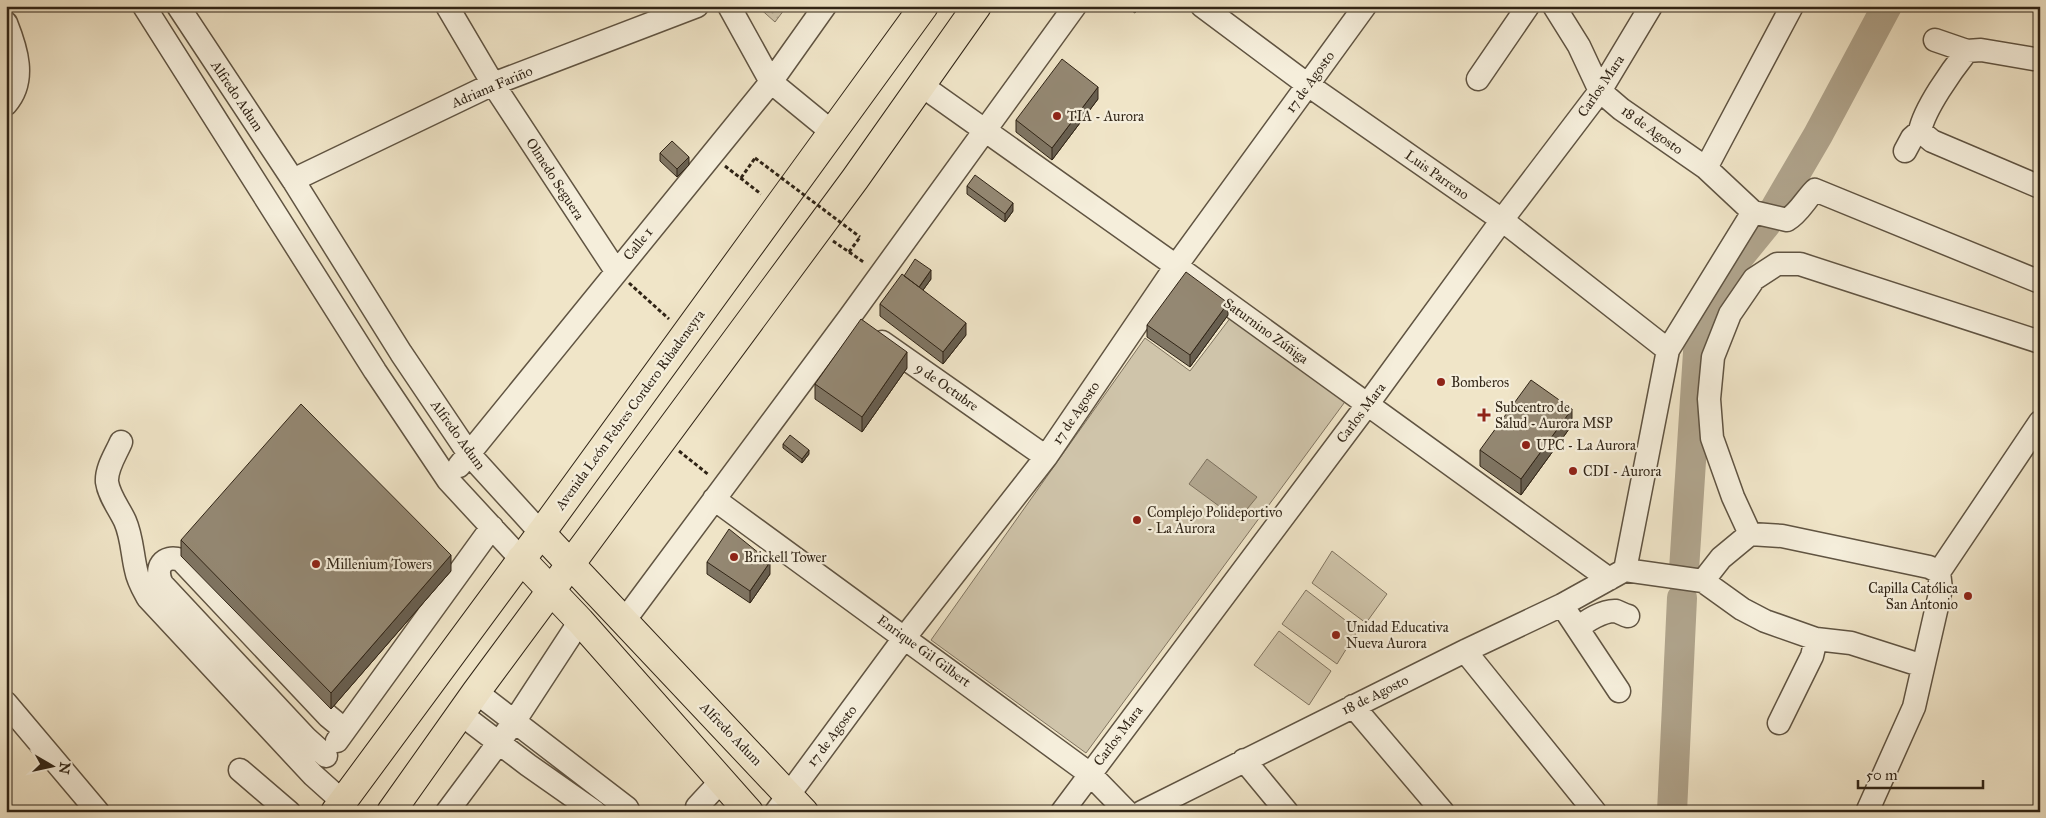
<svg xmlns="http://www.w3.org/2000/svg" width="2046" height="818" font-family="'IM FELL Great Primer',serif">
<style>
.green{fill:#cfc4aa;stroke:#807460}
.park{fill:url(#park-dots);stroke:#807460}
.water{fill:#afa38b;stroke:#7c705c}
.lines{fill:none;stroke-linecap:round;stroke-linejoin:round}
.river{stroke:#afa38b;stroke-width:30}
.minor-casing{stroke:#605442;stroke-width:25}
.major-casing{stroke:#302416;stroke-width:30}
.highway-casing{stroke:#302416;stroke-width:30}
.path{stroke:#302416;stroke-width:3;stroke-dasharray:4 2.5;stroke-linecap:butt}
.minor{stroke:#f5eedb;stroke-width:22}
.major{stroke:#f0e5c8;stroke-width:28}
.highway{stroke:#f0e5c8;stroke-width:28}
.path-bridge{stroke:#302416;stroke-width:3;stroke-dasharray:4 2.5;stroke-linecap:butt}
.wall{fill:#7f7563;stroke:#302416}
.shaded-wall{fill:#685f50;stroke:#302416}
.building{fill:#948873;stroke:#302416}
.poi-dot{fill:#8f2418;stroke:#f5eedb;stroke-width:2}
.labels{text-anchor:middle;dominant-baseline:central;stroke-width:4.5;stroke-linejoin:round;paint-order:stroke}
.street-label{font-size:14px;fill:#302416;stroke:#f5eedb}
.poi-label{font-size:14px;fill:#302416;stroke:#f5eedb;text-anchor:start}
</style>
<defs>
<pattern id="park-dots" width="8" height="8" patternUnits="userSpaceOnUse" patternTransform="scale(1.25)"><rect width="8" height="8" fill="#cfc4aa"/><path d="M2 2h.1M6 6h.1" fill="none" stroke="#b2a892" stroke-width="1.8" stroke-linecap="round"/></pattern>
</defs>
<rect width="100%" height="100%" fill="#f0e5c8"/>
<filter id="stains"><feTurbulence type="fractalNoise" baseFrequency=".004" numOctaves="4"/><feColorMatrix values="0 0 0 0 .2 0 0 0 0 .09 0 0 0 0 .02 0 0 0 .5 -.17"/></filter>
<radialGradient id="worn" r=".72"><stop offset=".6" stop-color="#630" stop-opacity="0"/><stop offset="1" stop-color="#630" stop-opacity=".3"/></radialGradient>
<path class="green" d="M 1231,317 L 1347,399 L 1086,753 L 931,640 L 1145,338 L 1190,371 Z
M 1332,551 L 1387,594 L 1366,623 L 1312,583 Z
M 1306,590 L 1358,630 L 1337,664 L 1282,624 Z
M 1279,631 L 1331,671 L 1309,705 L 1254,665 Z"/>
<path class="park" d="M 757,6 L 787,6 L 775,22 Z"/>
<path class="water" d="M 1207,459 L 1257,497 L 1238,520 L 1189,484 Z"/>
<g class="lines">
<path class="river" d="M 1773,212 L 1818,135 L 1887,6
M 1684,570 L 1699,337 L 1731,267 L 1766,224
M 1672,812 L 1682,598"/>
<g class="minor-casing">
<path id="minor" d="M 144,6 L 375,371 L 448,480 L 521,559
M 178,6 L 293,180 L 401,353 L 469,454 L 541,533
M 447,6 L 493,84 L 616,271
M 729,6 L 771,82 L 832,132
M 1202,6 L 1308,85 L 1502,220 L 1668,350
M 1554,6 L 1579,46 L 1600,91 L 1621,109 L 1706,168 L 1753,212 L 1787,220 C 1799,213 1805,200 1815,190 L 2040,282
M 6,23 C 16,48 27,80 6,104
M 1935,40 L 1967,51 L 1981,50 L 2040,60
M 1478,79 L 1528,6
M 921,85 L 1176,266 L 1609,579
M 1920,131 L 1932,141 L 2040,187
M 1905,151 L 1912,138 L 1920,131 C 1924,109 1952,70 1967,51
M 1706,168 L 1792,6
M 293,180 L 493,84 L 697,6
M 882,342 L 1046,457
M 121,442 C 116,454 106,468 107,482 C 109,496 119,508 125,521 C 132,537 132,553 136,570 C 138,581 143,589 148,598 L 313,775 L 342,801
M 459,466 L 771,82 L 825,6
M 714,499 L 1090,774 L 1127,812
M 1750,534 L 1733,497 L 1712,438 L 1709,399 L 1713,357 L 1730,314 L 1754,279 L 1777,264 L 1800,264 L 2040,342
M 1625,570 L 1703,581 L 1742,609 L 1765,621 L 1816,639 L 1812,656 L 1779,723
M 1703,581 L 1721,558 L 1750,534 L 1782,536 L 1929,567 L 1939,572
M 1562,605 L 1619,691
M 624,621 L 849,318 L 1075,6
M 1578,629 C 1585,621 1604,610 1616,611 C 1619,612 1624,615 1628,616
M 1816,639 L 1851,643 L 1923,666
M 1465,651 L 1595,812
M 476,692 L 627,808 L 629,812
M 6,703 L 98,812
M 1353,706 L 1443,812
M 461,714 L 528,765 L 595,812
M 337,741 L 492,527
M 326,756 L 306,738 L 162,584 C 154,568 163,554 181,560 L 328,716 L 345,730
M 1244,760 L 1287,812
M 240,770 L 289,812
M 447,812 L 514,722 L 580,621
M 697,812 L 697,807 L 722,780
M 776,812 L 905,637 L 1046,457 L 1176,266 L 1365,6
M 1062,812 L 1367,405 L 1502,220 L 1600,91 L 1651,6
M 1142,812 L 1465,651 L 1562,605 L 1625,570 L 1668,350 L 1753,212
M 1867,812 L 1914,707 L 1941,589 L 1939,572 L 2040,422"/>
</g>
<g class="major-casing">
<path id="major" d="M 541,533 L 804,812
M 521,559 L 580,621 L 749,812"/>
</g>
<g class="highway-casing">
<path id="highway" d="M 335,812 L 541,533 L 924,6
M 391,812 L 476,692 L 855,179 L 977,6"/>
</g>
<path class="path" d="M 725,166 L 761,194
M 741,178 L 755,158
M 833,241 L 865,263
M 849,252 L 860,237
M 629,283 L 669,319
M 679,451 L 709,475"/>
<use href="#minor" class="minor"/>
<use href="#major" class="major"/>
<use href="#highway" class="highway"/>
<path class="path-bridge" d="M 755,158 L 860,237"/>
</g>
<path class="wall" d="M 1124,6 L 1141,6 L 1135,13 Z
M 1098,99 L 1052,160 L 1016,132 L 1016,120 Z
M 660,153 L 689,165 L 677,177 L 660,161 Z
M 967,186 L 1013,211 L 1005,222 L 967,194 Z
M 904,276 L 931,279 L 923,290 L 966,335 L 943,364 L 880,316 L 880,304 Z
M 1228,315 L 1190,367 L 1147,337 L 1147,325 Z
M 907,368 L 862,432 L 815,399 L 815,384 Z
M 1572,425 L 1521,495 L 1480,466 L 1480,450 Z
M 783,444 L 809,454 L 802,463 L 783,448 Z
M 181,540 L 451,571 L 331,709 L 181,556 Z
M 707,562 L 770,574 L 750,603 L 707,574 Z"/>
<path class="shaded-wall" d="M 1135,6 L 1141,6 L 1135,13 Z
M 1098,87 L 1098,99 L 1052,160 L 1052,148 Z
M 689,157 L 689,165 L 677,177 L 677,169 Z
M 1013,203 L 1013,211 L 1005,222 L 1005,214 Z
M 931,270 L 931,279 L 918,297 L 918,289 Z
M 1228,303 L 1228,315 L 1190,367 L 1190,355 Z
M 966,323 L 966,335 L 943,364 L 943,352 Z
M 907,352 L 907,368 L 862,432 L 862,417 Z
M 1572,409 L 1572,425 L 1521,495 L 1521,479 Z
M 809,450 L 809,454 L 802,463 L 802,459 Z
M 451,555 L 451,571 L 331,709 L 331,693 Z
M 770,562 L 770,574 L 750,603 L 750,591 Z"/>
<path class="building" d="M 1062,59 L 1098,87 L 1052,148 L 1016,120 Z
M 672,141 L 689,157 L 677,169 L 660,153 Z
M 975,175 L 1013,203 L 1005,214 L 967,186 Z
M 915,259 L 931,270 L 919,287 L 904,276 Z
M 1186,272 L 1228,303 L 1190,355 L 1147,325 Z
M 902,274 L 966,323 L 943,352 L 880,304 Z
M 861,319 L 907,352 L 862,417 L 815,384 Z
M 1531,380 L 1572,409 L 1521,479 L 1480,450 Z
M 301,404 L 451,555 L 331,693 L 181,540 Z
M 790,435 L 809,450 L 802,459 L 783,444 Z
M 729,529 L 770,562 L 750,591 L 707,562 Z"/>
<g class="poi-dot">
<circle cx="1057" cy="116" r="5"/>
<circle cx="1441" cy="382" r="5"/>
<path d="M1481.5 407.5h5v5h5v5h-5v5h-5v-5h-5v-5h5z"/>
<circle cx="1526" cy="445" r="5"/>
<circle cx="1573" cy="471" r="5"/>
<circle cx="1137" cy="520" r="5"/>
<circle cx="734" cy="557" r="5"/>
<circle cx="316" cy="564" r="5"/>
<circle cx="1968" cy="596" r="5"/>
<circle cx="1336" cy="635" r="5"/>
</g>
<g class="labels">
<g class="street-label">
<text transform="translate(1310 82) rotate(-54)">17 de Agosto</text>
<text transform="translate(1601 86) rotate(-56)">Carlos Mara</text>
<text transform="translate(492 87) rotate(-23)">Adriana Fariño</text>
<text transform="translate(237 96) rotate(56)">Alfredo Adum</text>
<text transform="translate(1652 130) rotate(36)">18 de Agosto</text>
<text transform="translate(1437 175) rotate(35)">Luis Parreno</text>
<text transform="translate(555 179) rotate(57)">Olmedo Seguera</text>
<text transform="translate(638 244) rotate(-51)">Calle 1</text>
<text transform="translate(1266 331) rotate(36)">Saturnino Zúñiga</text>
<text transform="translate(947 387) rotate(35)">9 de Octubre</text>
<text transform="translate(630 410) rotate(-54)">Avenida León Febres Cordero Ribadeneyra</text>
<text transform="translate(1076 413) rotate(-56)">17 de Agosto</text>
<text transform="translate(1361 413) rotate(-53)">Carlos Mara</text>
<text transform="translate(458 435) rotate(54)">Alfredo Adum</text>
<text transform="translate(924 651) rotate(36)">Enrique Gil Gilbert</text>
<text transform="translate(1375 695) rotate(-26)">18 de Agosto</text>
<text transform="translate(731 734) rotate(46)">Alfredo Adum</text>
<text transform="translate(832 736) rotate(-53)">17 de Agosto</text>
<text transform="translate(1118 736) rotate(-53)">Carlos Mara</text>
</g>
<g class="poi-label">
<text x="1067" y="116">TIA - Aurora</text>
<text x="1451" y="382">Bomberos</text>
<text x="1495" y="407">Subcentro de<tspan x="1495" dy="16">Salud - Aurora MSP</tspan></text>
<text x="1536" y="445">UPC - La Aurora</text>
<text x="1583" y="471">CDI - Aurora</text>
<text x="1147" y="512">Complejo Polideportivo<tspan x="1147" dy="16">- La Aurora</tspan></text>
<text x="744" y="557">Brickell Tower</text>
<text x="326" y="564">Millenium Towers</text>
<text x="1958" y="588" text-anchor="end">Capilla Católica<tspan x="1958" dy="16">San Antonio</tspan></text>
<text x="1346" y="627">Unidad Educativa<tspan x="1346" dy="16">Nueva Aurora</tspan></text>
</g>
</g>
<rect width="2046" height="818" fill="none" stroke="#f0e5c8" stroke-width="25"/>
<rect x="8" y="8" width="2031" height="803" fill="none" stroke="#302416" stroke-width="2.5"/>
<rect x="12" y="12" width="2021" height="793" fill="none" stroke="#302416"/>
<g transform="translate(52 766) rotate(99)" stroke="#f5eedb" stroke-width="4" paint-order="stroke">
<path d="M0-4L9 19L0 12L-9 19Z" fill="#302416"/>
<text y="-8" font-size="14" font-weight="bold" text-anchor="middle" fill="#302416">N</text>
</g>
<path d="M1858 780v8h125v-8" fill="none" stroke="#302416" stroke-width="2.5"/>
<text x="1866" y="780" font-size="15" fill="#302416" stroke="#f5eedb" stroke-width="4" paint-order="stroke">50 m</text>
<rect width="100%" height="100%" filter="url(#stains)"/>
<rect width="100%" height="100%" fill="url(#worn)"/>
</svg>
